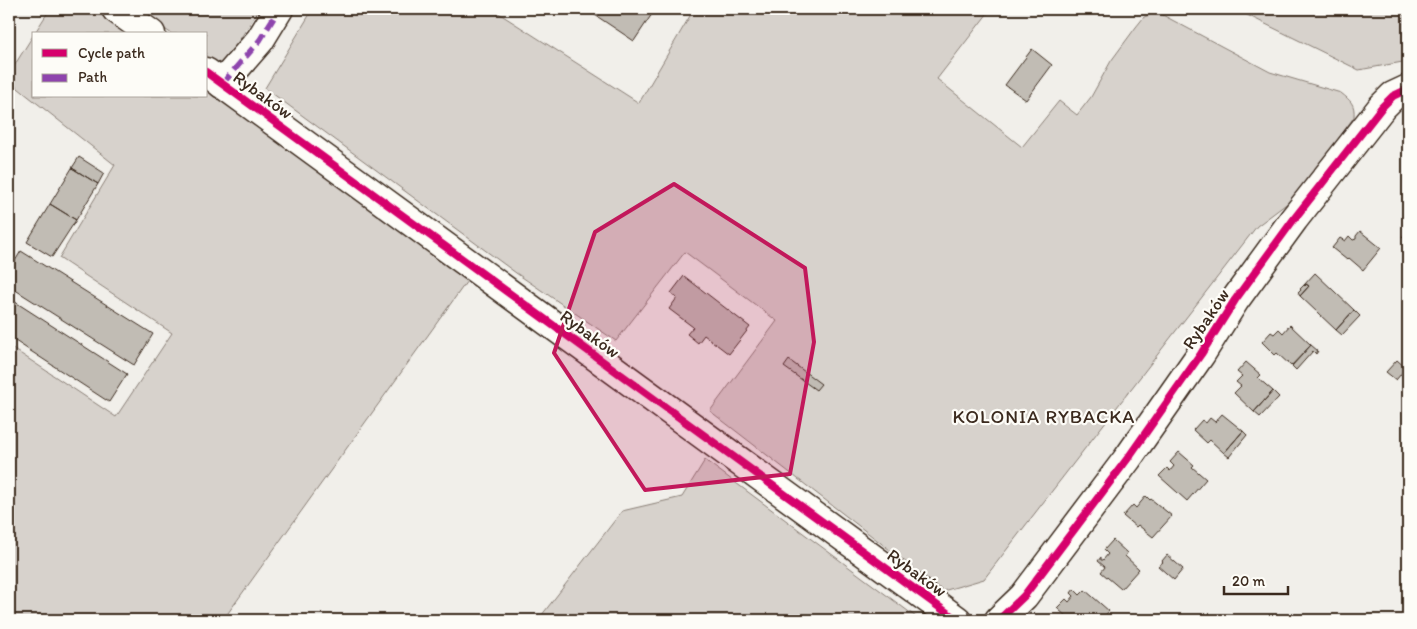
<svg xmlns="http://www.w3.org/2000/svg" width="1417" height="629" font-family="Itim,sans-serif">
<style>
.green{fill:#d7d2cc;stroke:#897e75}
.building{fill:#c1bcb4;stroke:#3b2a1e}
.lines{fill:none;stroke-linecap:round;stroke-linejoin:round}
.minor-casing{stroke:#3b2a1e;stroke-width:31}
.minor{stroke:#fdfcf7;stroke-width:28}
.quiet{stroke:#8e44ad;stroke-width:6;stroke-dasharray:12 6;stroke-linecap:butt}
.cycleway-casing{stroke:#fdfcf7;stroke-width:11}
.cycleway{stroke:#d6006c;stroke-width:8}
.marked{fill:#c2185b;fill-opacity:0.2;stroke:#c2185b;stroke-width:4;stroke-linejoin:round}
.labels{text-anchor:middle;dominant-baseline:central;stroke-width:4.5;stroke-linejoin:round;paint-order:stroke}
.street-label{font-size:18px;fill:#3b2a1e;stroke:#fdfcf7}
.neighbourhood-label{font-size:19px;letter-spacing:1px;fill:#3b2a1e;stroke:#fdfcf7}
</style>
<rect width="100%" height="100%" fill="#f1efea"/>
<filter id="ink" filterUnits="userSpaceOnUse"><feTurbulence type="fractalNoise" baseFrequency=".02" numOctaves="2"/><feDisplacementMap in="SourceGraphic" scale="10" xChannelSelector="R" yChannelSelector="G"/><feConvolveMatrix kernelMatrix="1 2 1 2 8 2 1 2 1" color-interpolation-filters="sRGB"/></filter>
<g filter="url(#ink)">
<path class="green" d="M 50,9 L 98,9 L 134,34 L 34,34 Z
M 135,9 L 259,9 L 222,68 L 206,57 L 206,34 L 172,34 Z
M 313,9 L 492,9 L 639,103 L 694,9 L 991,9 L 937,79 L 1022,147 L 1059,101 L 1077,115 L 1091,97 L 1111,61 L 1136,27 L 1144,17 L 1157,12 L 1270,72 L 1341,93 C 1351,101 1355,104 1354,117 L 1297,196 L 1257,226 L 984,579 L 943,591 L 710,411 L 777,321 L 685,252 L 616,341 L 516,273 L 265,88 Z
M 1235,9 L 1408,9 L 1408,61 L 1359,70 Z
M 34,34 L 34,96 L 206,96 L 206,85 L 467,281 L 223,620 L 9,620 L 9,346 L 116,417 L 172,333 L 59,258 L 115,165 L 9,81 L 9,74 Z
M 705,460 L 920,620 L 538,620 L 622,511 L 682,497 Z"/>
<path class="building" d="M 586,9 L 644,9 L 652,14 L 634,41 Z
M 1032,49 L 1052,65 L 1026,100 L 1005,85 Z
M 79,157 L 104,173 L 98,184 L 72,168 Z
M 72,168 L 98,184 L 76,220 L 50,204 Z
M 50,204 L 76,220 L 52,257 L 27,242 Z
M 1408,230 L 1408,243 L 1402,237 Z
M 1360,231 L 1381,248 L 1363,270 L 1349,258 L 1347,260 L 1332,248 L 1340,238 L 1345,241 L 1349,236 L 1353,240 L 1356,239 L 1356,236 Z
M 21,251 L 153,334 L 134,365 L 9,286 L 9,271 Z
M 1315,273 L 1354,310 L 1336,330 L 1300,296 L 1309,286 L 1306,284 L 1305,286 L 1304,285 Z
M 684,276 L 750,327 L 729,354 L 704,335 L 698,343 L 687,334 L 693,327 L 669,309 L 677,298 L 671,293 Z
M 1306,284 L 1309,286 L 1300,296 L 1298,293 L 1301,290 L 1300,289 L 1304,285 L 1305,286 Z
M 9,298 L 127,374 L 109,402 L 9,337 Z
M 1354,310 L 1360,316 L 1342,335 L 1336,330 Z
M 1290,325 L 1311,345 L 1291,366 L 1277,353 L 1275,355 L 1262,342 L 1271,332 L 1274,334 L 1279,329 L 1283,333 Z
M 1311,345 L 1318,351 L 1316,354 L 1313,351 L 1296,370 L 1292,366 Z
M 789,360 L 821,384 L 816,390 L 784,367 Z
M 1397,360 L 1406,368 L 1396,380 L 1386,372 Z
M 1246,362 L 1261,375 L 1258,378 L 1273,391 L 1254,412 L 1234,393 L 1241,386 L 1236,382 L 1242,376 L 1237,372 Z
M 1273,391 L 1279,397 L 1260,417 L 1254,412 Z
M 1222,414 L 1243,431 L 1224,453 L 1210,440 L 1207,443 L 1193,430 L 1202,420 L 1206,423 L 1210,418 L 1215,422 Z
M 1243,431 L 1247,435 L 1229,457 L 1224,453 Z
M 1179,452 L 1194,465 L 1192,467 L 1206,479 L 1187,501 L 1159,476 L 1167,468 L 1170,471 L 1174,466 L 1170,462 Z
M 1146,496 L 1150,500 L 1151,499 L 1172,516 L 1153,537 L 1138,525 L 1136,527 L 1123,516 L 1133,505 L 1136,508 Z
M 1113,540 L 1127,553 L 1125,556 L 1139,569 L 1121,589 L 1101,572 L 1105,567 L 1098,561 L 1101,557 L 1101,560 L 1103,560 L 1108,554 L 1104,550 Z
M 1167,555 L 1183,569 L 1174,580 L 1158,566 L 1163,562 L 1162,561 Z
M 1074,589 L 1080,595 L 1085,590 L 1109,611 L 1101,620 L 1077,620 L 1075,619 L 1074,620 L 1070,620 L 1057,608 L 1066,599 L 1069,602 L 1074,596 L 1071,593 Z"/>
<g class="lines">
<g class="minor-casing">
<path id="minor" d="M 116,9 L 151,34
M 206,72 L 957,620
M 222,84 L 260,40 L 279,9
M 999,620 L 1024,596 L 1128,458 L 1201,354 L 1235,300 L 1294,219 L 1382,107 L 1393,96 L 1408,89"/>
</g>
<use href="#minor" class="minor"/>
<path class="quiet" d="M 222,84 L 260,40 L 279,9"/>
<g class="cycleway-casing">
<path id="cycleway" d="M 206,72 L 957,620
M 999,620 L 1024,596 L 1128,458 L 1201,354 L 1235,300 L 1294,219 L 1382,107 L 1393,96 L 1408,89"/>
</g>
<use href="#cycleway" class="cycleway"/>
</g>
</g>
<path class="marked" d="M 674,184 L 805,268 L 814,342 L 790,474 L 645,490 L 554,353 L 595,232 Z"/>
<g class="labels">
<g class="street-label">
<text transform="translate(263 95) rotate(36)">Rybaków</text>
<text transform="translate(1206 319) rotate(-56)">Rybaków</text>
<text transform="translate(590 334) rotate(36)">Rybaków</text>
<text transform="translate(917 573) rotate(36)">Rybaków</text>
</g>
<g class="neighbourhood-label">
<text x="1044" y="416">KOLONIA RYBACKA</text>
</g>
</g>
<rect width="1417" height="629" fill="none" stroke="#fdfcf7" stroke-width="30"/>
<rect x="15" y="15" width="1387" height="599" fill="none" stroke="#3b2a1e" stroke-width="2" filter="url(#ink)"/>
<rect x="32" y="32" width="175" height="65" fill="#fdfcf7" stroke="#afa8a0"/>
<rect x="42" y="49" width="25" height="8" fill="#d6006c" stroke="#afa8a0"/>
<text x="78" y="58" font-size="15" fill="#3b2a1e">Cycle path</text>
<rect x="42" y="74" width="25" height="8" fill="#8e44ad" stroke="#afa8a0"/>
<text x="78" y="82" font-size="15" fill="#3b2a1e">Path</text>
<path d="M1224 586v8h64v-8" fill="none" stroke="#3b2a1e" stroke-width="2.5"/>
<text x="1232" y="586" font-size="15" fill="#3b2a1e" stroke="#fdfcf7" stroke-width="4" paint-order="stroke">20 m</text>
</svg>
